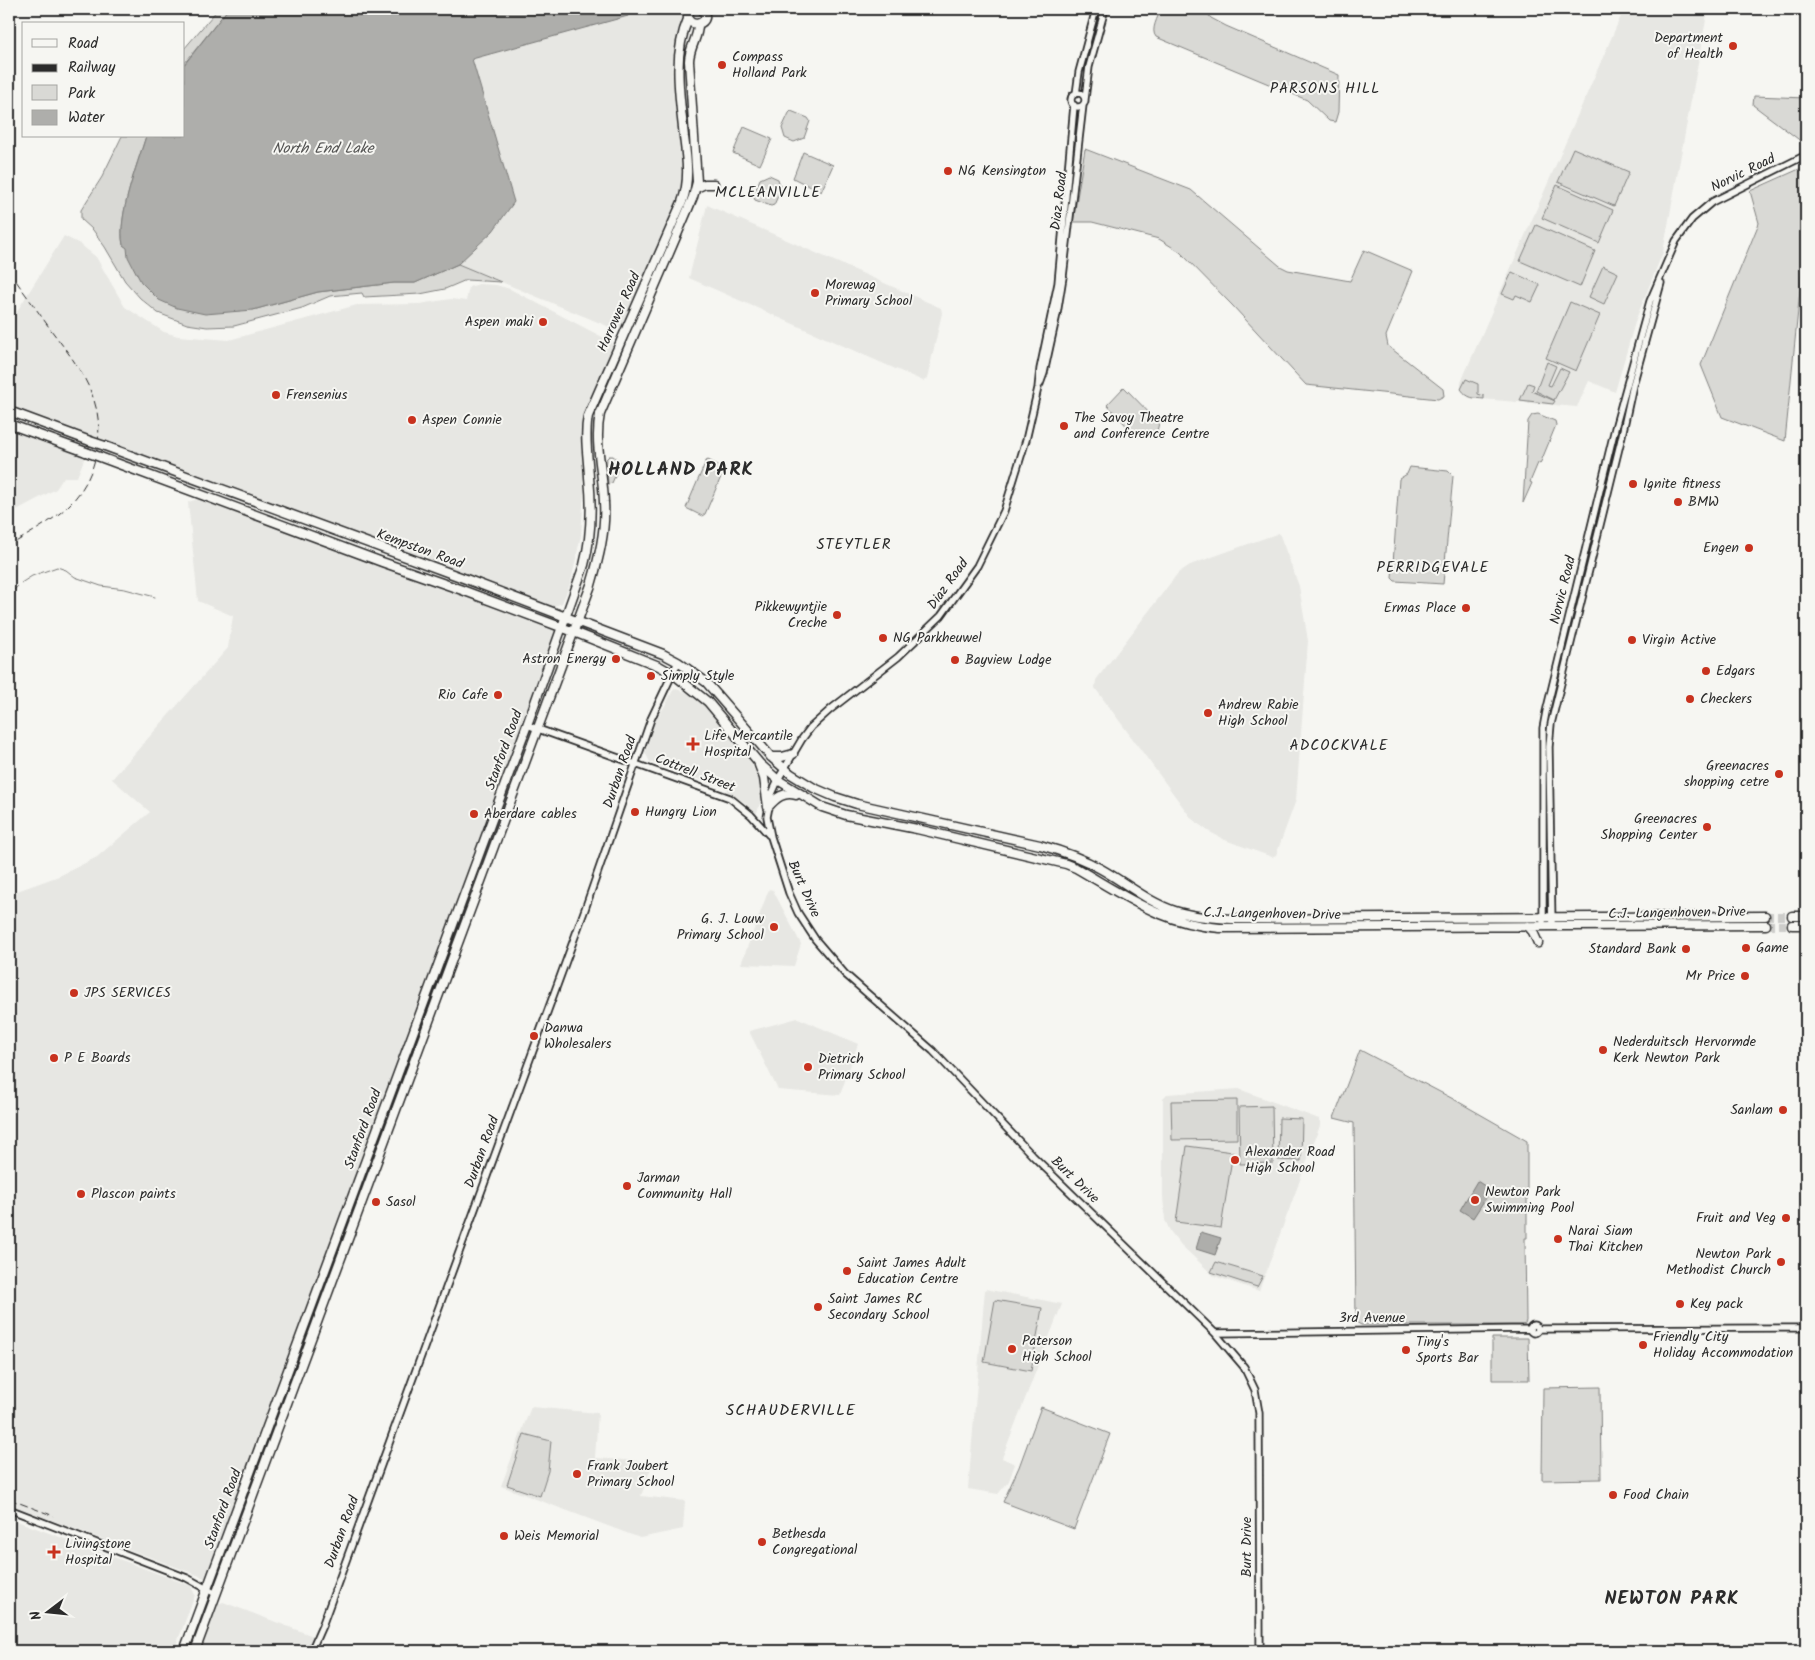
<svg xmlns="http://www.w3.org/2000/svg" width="1815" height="1660" font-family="Kalam,sans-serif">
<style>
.built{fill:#e7e7e3}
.green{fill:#d9d9d5;stroke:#828280}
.water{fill:#aeaeab;stroke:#7a7a78}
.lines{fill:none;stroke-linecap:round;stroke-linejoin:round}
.stream{stroke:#7a7a78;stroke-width:1}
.major-tunnel{stroke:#cdcdca;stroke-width:8;stroke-dasharray:8 4;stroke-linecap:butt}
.minor-casing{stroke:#2b2b2b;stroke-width:9}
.major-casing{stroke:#2b2b2b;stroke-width:11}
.minor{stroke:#f6f6f2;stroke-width:5.5}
.major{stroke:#f6f6f2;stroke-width:8}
.rail{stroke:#2b2b2b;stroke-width:1;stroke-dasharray:8 4;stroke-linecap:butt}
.major-bridge-casing{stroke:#2b2b2b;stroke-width:11;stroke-linecap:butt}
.major-bridge{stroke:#f6f6f2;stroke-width:8}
.poi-dot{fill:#c8321e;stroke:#f6f6f2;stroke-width:2}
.labels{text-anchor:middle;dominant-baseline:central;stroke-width:4;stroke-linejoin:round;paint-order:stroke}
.poi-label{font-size:14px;fill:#2b2b2b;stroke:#f6f6f2;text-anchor:start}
.street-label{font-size:14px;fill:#2b2b2b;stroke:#f6f6f2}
.neighbourhood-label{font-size:15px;letter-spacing:1px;fill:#2b2b2b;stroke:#f6f6f2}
.water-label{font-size:15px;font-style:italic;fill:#525251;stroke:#f6f6f2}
.quarter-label{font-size:16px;letter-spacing:1px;fill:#2b2b2b;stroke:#f6f6f2}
.district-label{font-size:19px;font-weight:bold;letter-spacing:1px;fill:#2b2b2b;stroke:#f6f6f2}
</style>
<rect width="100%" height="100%" fill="#f6f6f2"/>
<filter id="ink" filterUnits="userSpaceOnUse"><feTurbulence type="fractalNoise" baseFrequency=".02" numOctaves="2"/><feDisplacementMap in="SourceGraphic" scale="10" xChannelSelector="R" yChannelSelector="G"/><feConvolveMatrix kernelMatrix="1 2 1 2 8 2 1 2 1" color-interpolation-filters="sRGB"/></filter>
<g filter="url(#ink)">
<path class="built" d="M 630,9 L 687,9 L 684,10 L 672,64 L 683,177 L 679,198 L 621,328 L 617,330 L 458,264 L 493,231 L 514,202 L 472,59 L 628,16 Z
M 1624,9 L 1708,9 L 1663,252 L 1636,319 L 1615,392 L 1589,381 L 1577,407 L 1470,398 L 1465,395 L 1461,388 L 1461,382 Z
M 707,205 L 941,308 L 942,313 L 927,379 L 923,381 L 689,278 Z
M 64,236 L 80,244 L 96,257 L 125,307 L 164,332 L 178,336 L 229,340 L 357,305 L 419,304 L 451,299 L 466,301 L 469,287 L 479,284 L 496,285 L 510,289 L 612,342 L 613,347 L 582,419 L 584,492 L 581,535 L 571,582 L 562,603 L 552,607 L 9,406 L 9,324 Z
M 9,428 L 85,457 L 77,477 L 64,477 L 56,489 L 9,514 Z
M 198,499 L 559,630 L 397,1060 L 367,1147 L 205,1578 L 9,1504 L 9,894 L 59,876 L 97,857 L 150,812 L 112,779 L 228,648 L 233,616 L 198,601 L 188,502 Z
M 1279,533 L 1299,586 L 1308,641 L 1296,800 L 1276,855 L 1272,857 L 1225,840 L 1208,831 L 1192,819 L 1095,688 L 1096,680 L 1178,573 L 1190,565 Z
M 674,688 L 693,695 L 710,709 L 748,758 L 761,783 L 762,799 L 756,815 L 744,802 L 727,793 L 728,789 L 718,784 L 715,785 L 650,762 L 645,752 L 655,721 L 666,704 Z
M 769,889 L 773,890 L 801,944 L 794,966 L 741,964 Z
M 798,1018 L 858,1044 L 840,1095 L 778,1090 L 749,1031 Z
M 1239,1089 L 1319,1119 L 1321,1123 L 1259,1291 L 1214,1276 L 1181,1245 L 1170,1231 L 1165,1220 L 1163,1197 L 1163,1098 L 1167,1094 Z
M 985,1289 L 1062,1304 L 1002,1458 L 1015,1464 L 1009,1481 L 998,1494 L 968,1489 Z
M 531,1407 L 598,1413 L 595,1458 L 653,1462 L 641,1496 L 685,1501 L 683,1529 L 640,1538 L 501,1486 Z
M 9,1518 L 191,1586 L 195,1595 L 174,1651 L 9,1651 Z
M 223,1602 L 313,1636 L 308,1651 L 199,1651 L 216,1605 Z"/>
<path class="green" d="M 218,9 L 228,9 L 184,64 L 184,49 Z
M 1161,9 L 1203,9 L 1211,18 L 1226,26 L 1339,75 L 1338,112 L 1335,122 L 1329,121 L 1307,100 L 1156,37 C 1150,30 1158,17 1161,9 Z
M 1754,96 L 1806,98 L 1806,145 L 1753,105 Z
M 791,111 L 808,118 L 810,121 L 804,138 L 794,142 L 785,138 L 782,128 L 789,113 Z
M 744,127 L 772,139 L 760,165 L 733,153 Z
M 122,136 L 146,136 C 137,165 117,217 123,245 L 253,310 L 318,292 L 394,283 L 415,283 L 458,264 L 501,282 L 466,280 L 445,289 L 420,294 L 364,297 L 362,293 L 330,296 L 302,308 L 234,326 L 207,327 L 187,324 L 158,313 L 140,298 L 125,281 L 105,247 L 93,230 L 81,219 L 81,210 L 102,177 Z
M 1573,148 L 1629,172 L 1614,206 L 1558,182 Z
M 1085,149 L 1191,190 L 1280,266 L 1288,270 L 1350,281 L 1364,250 L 1413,271 L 1386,336 L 1388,346 L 1443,389 L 1444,396 L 1438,399 L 1306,385 L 1232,305 L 1180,252 L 1159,239 L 1092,222 L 1073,222 Z
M 803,152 L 833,165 L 821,192 L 793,178 Z
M 1806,166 L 1806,230 L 1785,441 L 1722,417 L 1701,365 L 1759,223 L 1750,191 Z
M 769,175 L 778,179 L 781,189 L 774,205 L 771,206 L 755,200 L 753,196 L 760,179 Z
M 1557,185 L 1613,210 L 1599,243 L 1542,218 Z
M 1536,225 L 1595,251 L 1580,287 L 1520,261 Z
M 1603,266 L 1618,273 L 1604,304 L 1589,297 Z
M 1512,272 L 1540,285 L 1532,302 L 1516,295 L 1514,299 L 1502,294 Z
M 1570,302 L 1600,315 L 1576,371 L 1546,358 Z
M 1547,362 L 1556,366 L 1548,385 L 1551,386 L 1560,368 L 1569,372 L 1554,400 L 1536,391 Z
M 1466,379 L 1478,384 L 1478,394 L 1484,396 L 1484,399 C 1474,398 1468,399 1461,389 Z
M 1528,383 L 1534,385 L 1532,391 L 1555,401 L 1553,404 L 1520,400 Z
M 1124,387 L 1159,423 L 1157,431 L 1137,437 L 1107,405 Z
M 1538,414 L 1555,421 L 1556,425 L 1540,464 L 1538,463 L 1530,482 L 1532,483 L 1523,503 L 1528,421 L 1532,415 Z
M 609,456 L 613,456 L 621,462 L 612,483 L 608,484 L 606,459 Z
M 708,460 L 722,467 L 724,470 L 705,514 L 702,516 L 686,508 L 706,461 Z
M 1410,467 L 1448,471 L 1453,476 L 1443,584 L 1395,581 L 1392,578 L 1399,479 L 1407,474 Z
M 1360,1050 L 1457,1101 L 1527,1141 L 1527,1238 L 1525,1238 L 1526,1321 L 1524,1325 L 1361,1325 L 1356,1322 L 1354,1123 L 1334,1118 Z
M 1237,1100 L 1237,1139 L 1172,1140 L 1171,1101 Z
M 1272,1106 L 1273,1163 L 1240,1164 L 1239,1107 Z
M 1279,1118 L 1302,1119 L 1301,1161 L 1278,1160 Z
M 1187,1146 L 1233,1152 L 1221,1228 L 1176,1222 Z
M 1216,1262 L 1263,1276 L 1257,1287 L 1211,1272 Z
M 995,1300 L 1042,1308 L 1031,1371 L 984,1362 Z
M 1492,1338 L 1528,1338 L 1529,1380 L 1492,1380 Z
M 1600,1387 L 1601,1479 L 1542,1480 L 1543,1388 Z
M 1041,1407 L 1110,1434 L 1074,1529 L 1003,1502 L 1019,1467 Z
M 524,1434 L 551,1441 L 548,1471 L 540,1496 L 507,1485 Z"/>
<path class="water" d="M 228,9 L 629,9 L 628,16 L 472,59 L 514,202 L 493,231 L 458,264 L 415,283 L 394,283 L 318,292 L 253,310 L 205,314 L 177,308 L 159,300 L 141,282 L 128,257 L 127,248 L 123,245 C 117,216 137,166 146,136 L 184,136 L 184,65 Z
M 1477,1181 L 1491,1190 L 1473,1218 L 1460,1210 Z
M 1201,1232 L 1221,1238 L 1215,1255 L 1196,1249 Z"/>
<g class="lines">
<path class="stream" d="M 9,595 L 21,583 L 32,576 L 57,567 L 66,570 L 75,577 L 101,586 L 125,589 L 155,597"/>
<path class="major-tunnel" d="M 1765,916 L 1792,916
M 1766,925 L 1792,925"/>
<g class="minor-casing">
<path id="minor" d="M1071 100a7 7 0 1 1 14 0a7 7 0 1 1-14 0Z
M 1076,94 L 1079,72 L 1096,9
M 1085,99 L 1089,67 L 1105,9
M 1074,105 L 1058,283 L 1040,369 L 1038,388 L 1026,440 L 1004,511 L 977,566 L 941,616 L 898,657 L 831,709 L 811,727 L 802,739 L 780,776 L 771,796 L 767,817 L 771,837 L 789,893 L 798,913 L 815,939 L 845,974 L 933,1051 L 1033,1156 L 1215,1333 L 1244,1367 L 1255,1390 L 1259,1413 L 1260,1651
M 1040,384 L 1044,373 L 1057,314 L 1063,277 L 1083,105
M 527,725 L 730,798 L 751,815 L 769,835
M 1543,921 L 1543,728 L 1546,712 L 1615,428 L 1650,301 L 1676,241 L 1692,219 L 1712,202 L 1806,155
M 1552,926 L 1549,747 L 1551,724 L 1621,440 L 1633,385 L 1661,283
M1530 1329a4 4 0 1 1 8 0a4 4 0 1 1-8 0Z
M 1538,1329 L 1804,1328
M 1215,1333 L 1530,1329
M 9,1509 L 187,1578 L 216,1594
M 311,1651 L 322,1626 L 585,909 L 651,719 L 678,662"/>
</g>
<g class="major-casing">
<path id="major" d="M 691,9 C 677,29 716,28 702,9
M 696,188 L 705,184 L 714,184
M 9,411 L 90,441
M 9,424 L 86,452
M 105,446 L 466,579 L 663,654 L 678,662 L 706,682 L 771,757 L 791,774 L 814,788 L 835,797 L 857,804 L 1040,845 C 1062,851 1082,858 1101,869 C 1126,883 1148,902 1175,911 C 1194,917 1213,918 1232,919 L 1765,916
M 100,457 L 382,562 L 462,590 L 574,632 L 659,666 L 673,674 L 708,702 L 760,764 L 778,780 L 822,807 L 846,815 L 917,829 L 1066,864 L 1076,868 C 1125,896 1162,924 1220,928 L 1766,925
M 771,757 L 782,757 L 793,754
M 759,765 L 764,778 L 768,807
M 768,807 C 776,798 784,791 796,795
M 1792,916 L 1806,916
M 1792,925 L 1806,925
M 1528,926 L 1533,932 L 1538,943
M 184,1651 L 527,725 L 584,565 C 592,535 592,507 589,477 C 588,456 584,436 588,416 L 682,202 C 690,181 687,160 684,137 C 680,98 672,56 688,19
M 195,1651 L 591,585 C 599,558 606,530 604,502 C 603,473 594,443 600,414 L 688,209 L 693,197 L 697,182 L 689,61 C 689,48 699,36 698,24"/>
</g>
<use href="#minor" class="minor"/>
<use href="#major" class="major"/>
<path class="rail" d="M 9,271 C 23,291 37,310 51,330 C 79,367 106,400 97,449 C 94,470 85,488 71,503 C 54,521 30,533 9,546
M 9,1499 L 54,1516"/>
<g class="major-bridge-casing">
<path id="major-bridge" d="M 90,441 L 105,446
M 86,452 L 100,457"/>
</g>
<use href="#major-bridge" class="major-bridge"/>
</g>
</g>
<g class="poi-dot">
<circle cx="1733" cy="46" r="5"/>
<circle cx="722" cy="65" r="5"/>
<circle cx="948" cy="171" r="5"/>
<circle cx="815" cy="293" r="5"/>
<circle cx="543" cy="322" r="5"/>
<circle cx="276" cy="395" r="5"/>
<circle cx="412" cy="420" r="5"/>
<circle cx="1064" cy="426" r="5"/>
<circle cx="1633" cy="484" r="5"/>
<circle cx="1678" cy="502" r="5"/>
<circle cx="1749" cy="548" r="5"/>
<circle cx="1466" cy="608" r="5"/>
<circle cx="837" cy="615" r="5"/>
<circle cx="883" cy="638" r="5"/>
<circle cx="1632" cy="640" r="5"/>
<circle cx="616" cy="659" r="5"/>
<circle cx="955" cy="660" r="5"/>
<circle cx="1706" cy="671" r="5"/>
<circle cx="651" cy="676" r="5"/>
<circle cx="498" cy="695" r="5"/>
<circle cx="1690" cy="699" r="5"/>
<circle cx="1208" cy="713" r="5"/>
<path d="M690.5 736.5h5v5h5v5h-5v5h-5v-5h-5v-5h5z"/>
<circle cx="1779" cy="774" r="5"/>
<circle cx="635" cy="812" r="5"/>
<circle cx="474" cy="814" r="5"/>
<circle cx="1707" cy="827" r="5"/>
<circle cx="774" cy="927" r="5"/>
<circle cx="1746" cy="948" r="5"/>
<circle cx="1686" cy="949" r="5"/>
<circle cx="1745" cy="976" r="5"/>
<circle cx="74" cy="993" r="5"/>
<circle cx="534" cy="1036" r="5"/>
<circle cx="1603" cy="1050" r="5"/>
<circle cx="54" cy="1058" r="5"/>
<circle cx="808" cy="1067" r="5"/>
<circle cx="1783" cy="1110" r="5"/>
<circle cx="1235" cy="1160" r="5"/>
<circle cx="627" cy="1186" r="5"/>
<circle cx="81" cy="1194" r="5"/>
<circle cx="1475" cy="1200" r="5"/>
<circle cx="376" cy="1202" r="5"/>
<circle cx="1786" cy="1218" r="5"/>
<circle cx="1558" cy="1239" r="5"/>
<circle cx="1781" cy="1262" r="5"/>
<circle cx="847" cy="1271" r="5"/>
<circle cx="1680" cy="1304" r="5"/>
<circle cx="818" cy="1307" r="5"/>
<circle cx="1643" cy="1345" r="5"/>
<circle cx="1012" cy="1349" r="5"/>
<circle cx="1406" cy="1350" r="5"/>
<circle cx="577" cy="1474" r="5"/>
<circle cx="1613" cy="1495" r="5"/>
<circle cx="504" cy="1536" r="5"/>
<circle cx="762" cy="1542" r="5"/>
<path d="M51.5 1544.5h5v5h5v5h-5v5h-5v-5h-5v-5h5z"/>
</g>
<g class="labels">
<g class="poi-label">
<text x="1723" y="38" text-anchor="end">Department<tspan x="1723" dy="16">of Health</tspan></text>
<text x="732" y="57">Compass<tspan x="732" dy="16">Holland Park</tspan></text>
<text x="958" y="171">NG Kensington</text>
<text x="825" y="285">Morewag<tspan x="825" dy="16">Primary School</tspan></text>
<text x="533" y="322" text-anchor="end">Aspen maki</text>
<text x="286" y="395">Frensenius</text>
<text x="1074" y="418">The Savoy Theatre<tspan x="1074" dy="16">and Conference Centre</tspan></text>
<text x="422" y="420">Aspen Connie</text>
<text x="1643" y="484">Ignite fitness</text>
<text x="1688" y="502">BMW</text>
<text x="1739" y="548" text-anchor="end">Engen</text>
<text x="827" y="607" text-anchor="end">Pikkewyntjie<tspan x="827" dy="16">Creche</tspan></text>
<text x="1456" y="608" text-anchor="end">Ermas Place</text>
<text x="893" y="638">NG Parkheuwel</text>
<text x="1642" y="640">Virgin Active</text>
<text x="606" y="659" text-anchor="end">Astron Energy</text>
<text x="965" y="660">Bayview Lodge</text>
<text x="1716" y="671">Edgars</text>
<text x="661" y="676">Simply Style</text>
<text x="488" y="695" text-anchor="end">Rio Cafe</text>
<text x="1700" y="699">Checkers</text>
<text x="1218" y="705">Andrew Rabie<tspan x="1218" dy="16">High School</tspan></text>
<text x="704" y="736">Life Mercantile<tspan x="704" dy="16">Hospital</tspan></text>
<text x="1769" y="766" text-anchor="end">Greenacres<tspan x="1769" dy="16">shopping cetre</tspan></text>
<text x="645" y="812">Hungry Lion</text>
<text x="484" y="814">Aberdare cables</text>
<text x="1697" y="819" text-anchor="end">Greenacres<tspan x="1697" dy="16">Shopping Center</tspan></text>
<text x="764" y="919" text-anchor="end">G. J. Louw<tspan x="764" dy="16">Primary School</tspan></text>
<text x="1756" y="948">Game</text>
<text x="1676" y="949" text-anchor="end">Standard Bank</text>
<text x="1735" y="976" text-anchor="end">Mr Price</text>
<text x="84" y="993">JPS SERVICES</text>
<text x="544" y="1028">Danwa<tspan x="544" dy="16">Wholesalers</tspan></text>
<text x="1613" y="1042">Nederduitsch Hervormde<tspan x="1613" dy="16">Kerk Newton Park</tspan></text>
<text x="64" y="1058">P E Boards</text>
<text x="818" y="1059">Dietrich<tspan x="818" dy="16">Primary School</tspan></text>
<text x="1773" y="1110" text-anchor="end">Sanlam</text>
<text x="1245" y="1152">Alexander Road<tspan x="1245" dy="16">High School</tspan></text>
<text x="637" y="1178">Jarman<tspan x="637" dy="16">Community Hall</tspan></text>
<text x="1485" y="1192">Newton Park<tspan x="1485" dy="16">Swimming Pool</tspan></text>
<text x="91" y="1194">Plascon paints</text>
<text x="386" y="1202">Sasol</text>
<text x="1776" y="1218" text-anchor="end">Fruit and Veg</text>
<text x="1568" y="1231">Narai Siam<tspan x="1568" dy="16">Thai Kitchen</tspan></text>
<text x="1771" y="1254" text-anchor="end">Newton Park<tspan x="1771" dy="16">Methodist Church</tspan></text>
<text x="857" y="1263">Saint James Adult<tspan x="857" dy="16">Education Centre</tspan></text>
<text x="828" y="1299">Saint James RC<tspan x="828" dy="16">Secondary School</tspan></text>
<text x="1690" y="1304">Key pack</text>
<text x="1653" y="1337">Friendly City<tspan x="1653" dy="16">Holiday Accommodation</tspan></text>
<text x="1022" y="1341">Paterson<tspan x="1022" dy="16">High School</tspan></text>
<text x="1416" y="1342">Tiny's<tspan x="1416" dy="16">Sports Bar</tspan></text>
<text x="587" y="1466">Frank Joubert<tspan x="587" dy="16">Primary School</tspan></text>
<text x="1623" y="1495">Food Chain</text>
<text x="772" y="1534">Bethesda<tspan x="772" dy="16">Congregational</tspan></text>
<text x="514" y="1536">Weis Memorial</text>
<text x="65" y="1544">Livingstone<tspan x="65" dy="16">Hospital</tspan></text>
</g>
<g class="street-label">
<text transform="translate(1743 173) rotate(-26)">Norvic Road</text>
<text transform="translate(1059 201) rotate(-83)">Diaz Road</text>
<text transform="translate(619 312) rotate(-66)">Harrower Road</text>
<text transform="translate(420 549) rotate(20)">Kempston Road</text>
<text transform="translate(948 584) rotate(-54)">Diaz Road</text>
<text transform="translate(1563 590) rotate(-76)">Norvic Road</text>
<text transform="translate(504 750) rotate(-70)">Stanford Road</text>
<text transform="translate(620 772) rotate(-71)">Durban Road</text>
<text transform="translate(695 773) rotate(21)">Cottrell Street</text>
<text transform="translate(804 889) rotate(66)">Burt Drive</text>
<text transform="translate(1677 913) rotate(-1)">C.J. Langenhoven Drive</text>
<text transform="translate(1272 914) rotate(1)">C.J. Langenhoven Drive</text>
<text transform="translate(363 1129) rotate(-70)">Stanford Road</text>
<text transform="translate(482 1152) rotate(-70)">Durban Road</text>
<text transform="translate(1075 1180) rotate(44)">Burt Drive</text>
<text x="1372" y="1318">3rd Avenue</text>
<text transform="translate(223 1509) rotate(-70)">Stanford Road</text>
<text transform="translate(342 1532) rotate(-70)">Durban Road</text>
<text transform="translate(1247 1547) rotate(-90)">Burt Drive</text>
</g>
<g class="neighbourhood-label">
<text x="1325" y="89">PARSONS HILL</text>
<text x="768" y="193">MCLEANVILLE</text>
<text x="854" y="545">STEYTLER</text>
<text x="1433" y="568">PERRIDGEVALE</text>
<text x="1339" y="746">ADCOCKVALE</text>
</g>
<g class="water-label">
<text x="323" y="149">North End Lake</text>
</g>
<g class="quarter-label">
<text x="791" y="1410">SCHAUDERVILLE</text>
</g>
<g class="district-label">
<text x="681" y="470">HOLLAND PARK</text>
<text x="1672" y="1599">NEWTON PARK</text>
</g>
</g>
<rect width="1815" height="1660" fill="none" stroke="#f6f6f2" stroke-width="30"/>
<rect x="15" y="15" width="1785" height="1630" fill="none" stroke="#2b2b2b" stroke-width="2" filter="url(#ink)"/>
<rect x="22" y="22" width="162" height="115" fill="#f6f6f2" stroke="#a5a5a2"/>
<rect x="32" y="39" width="25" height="8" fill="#f6f6f2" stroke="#a5a5a2"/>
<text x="68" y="48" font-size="15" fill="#2b2b2b">Road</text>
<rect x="32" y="64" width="25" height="8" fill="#2b2b2b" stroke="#a5a5a2"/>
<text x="68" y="72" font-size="15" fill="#2b2b2b">Railway</text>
<rect x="32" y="85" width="25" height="15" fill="#d9d9d5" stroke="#a5a5a2"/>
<text x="68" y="98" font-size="15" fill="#2b2b2b">Park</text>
<rect x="32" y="110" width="25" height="15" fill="#aeaeab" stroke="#a5a5a2"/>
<text x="68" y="122" font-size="15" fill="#2b2b2b">Water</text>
<g transform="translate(48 1612) rotate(254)" stroke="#f6f6f2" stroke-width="4" paint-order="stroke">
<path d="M0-4L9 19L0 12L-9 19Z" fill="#2b2b2b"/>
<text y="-8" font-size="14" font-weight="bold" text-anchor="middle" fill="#2b2b2b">N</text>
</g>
</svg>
